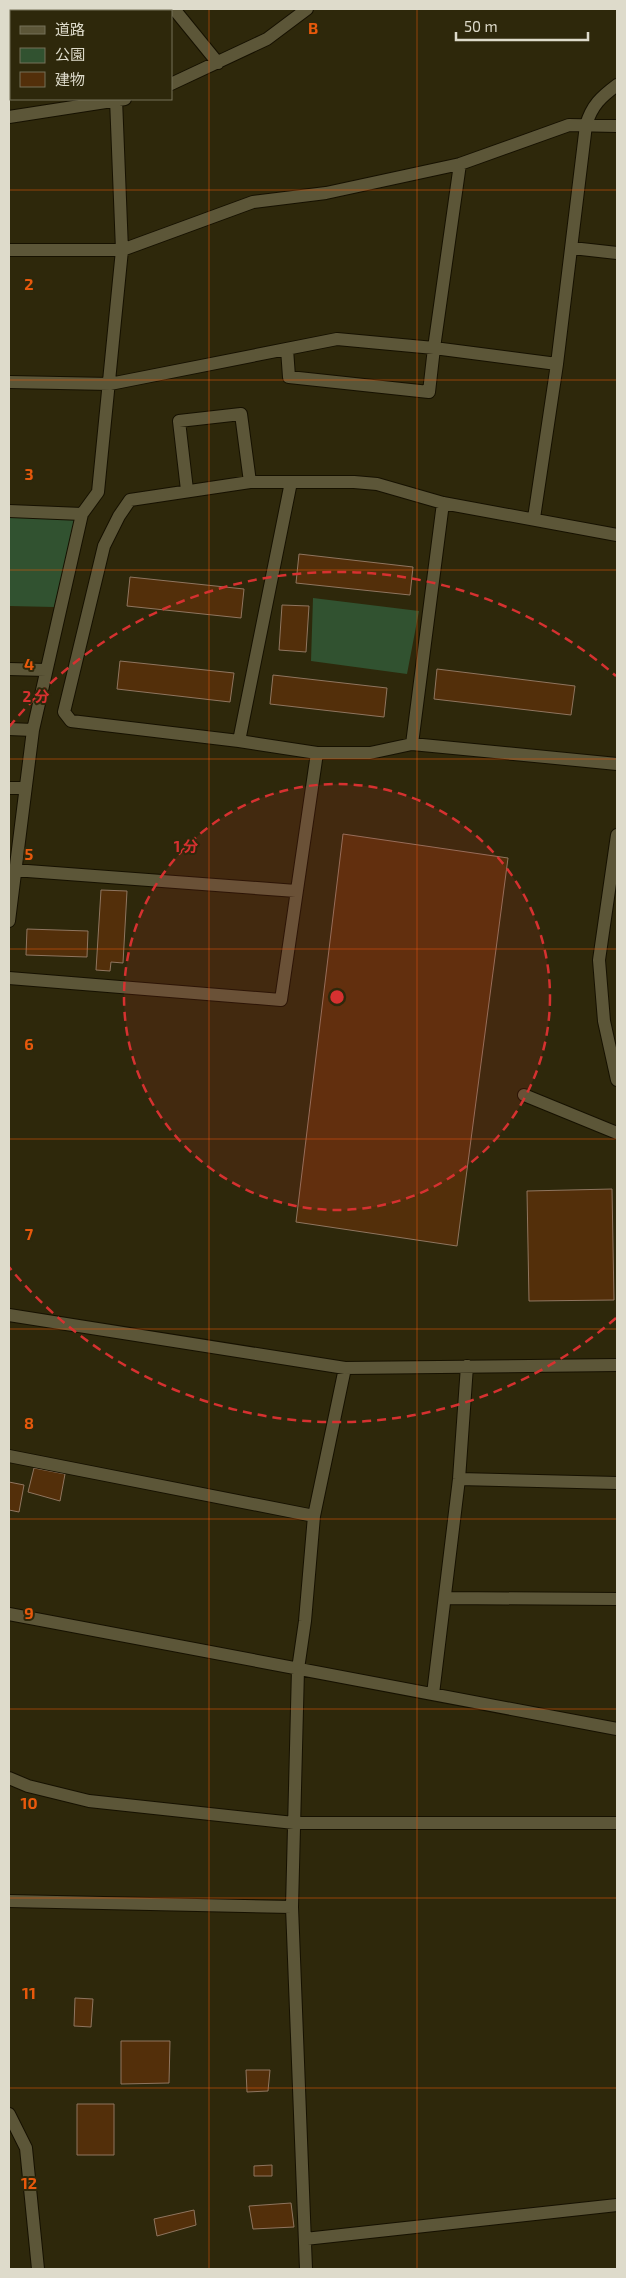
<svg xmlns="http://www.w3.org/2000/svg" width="626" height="2278" font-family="'Exo 2','Noto Sans JP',sans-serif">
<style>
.green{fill:#315230}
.building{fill:#532f0a;stroke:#8f755f}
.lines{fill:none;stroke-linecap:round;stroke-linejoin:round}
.minor-casing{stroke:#161100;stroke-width:14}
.minor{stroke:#5c5638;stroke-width:12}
.grid{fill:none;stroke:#e8590c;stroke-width:1;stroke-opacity:0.55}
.ring{fill:none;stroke:#d63130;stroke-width:2.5;stroke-dasharray:9 6}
.grid-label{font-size:16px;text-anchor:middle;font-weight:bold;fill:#e8590c;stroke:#2e280b;stroke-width:4;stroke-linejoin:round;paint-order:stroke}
.centre{fill:#d63130;stroke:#2e280b;stroke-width:2.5}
.ring-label{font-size:15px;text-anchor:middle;font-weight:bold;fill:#d63130;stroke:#2e280b;stroke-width:4;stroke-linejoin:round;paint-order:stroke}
</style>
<rect width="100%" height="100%" fill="#2e280b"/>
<path class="green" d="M 9,517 L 76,519 L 54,607 L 9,606 Z
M 313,598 L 419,611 L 407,674 L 311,661 Z"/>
<path class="building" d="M 299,554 L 413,567 L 410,595 L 296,583 Z
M 130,577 L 244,589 L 241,618 L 127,606 Z
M 282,605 L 309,606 L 306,652 L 279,650 Z
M 120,661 L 234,673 L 230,702 L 117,689 Z
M 437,669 L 575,686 L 571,715 L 434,699 Z
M 273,675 L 387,688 L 384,717 L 270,704 Z
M 343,834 L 508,858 L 457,1246 L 296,1222 Z
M 101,890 L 127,891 L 123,963 L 111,962 L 110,971 L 96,970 Z
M 27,929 L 88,931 L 87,957 L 26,955 Z
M 612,1189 L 614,1300 L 529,1301 L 527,1191 Z
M 34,1468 L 65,1474 L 60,1501 L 28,1492 Z
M 9,1482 L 24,1485 L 19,1512 L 9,1510 Z
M 75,1998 L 93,1999 L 91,2027 L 74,2026 Z
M 121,2041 L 170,2041 L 169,2083 L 121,2084 Z
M 246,2070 L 270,2070 L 268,2091 L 247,2092 Z
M 77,2104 L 114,2104 L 114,2155 L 77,2155 Z
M 272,2165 L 272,2176 L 254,2176 L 254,2166 Z
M 291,2203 L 294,2227 L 253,2229 L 249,2206 Z
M 194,2210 L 196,2225 L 157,2236 L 154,2219 Z"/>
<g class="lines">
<g class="minor-casing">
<path id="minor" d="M 49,9 L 51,11
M 174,9 L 218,63
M 171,84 L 267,39 L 307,9
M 9,117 L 125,99
M 572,248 L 617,253
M 9,250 L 122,250 L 253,202 L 326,193 L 460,164 L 569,125 L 617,126
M 287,349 L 289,377 L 429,392 L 434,348 L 460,164
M 9,382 L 110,384 L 337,339 L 434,348 L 557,364
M 187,490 L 179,421 L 241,414 L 250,482
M 9,511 L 82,514
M 534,518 L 557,364 L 586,125 C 592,105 601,97 617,85
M 617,535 L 443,503 L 377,484 L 354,482 L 250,482 L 130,500 L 119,516 L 104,546 L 64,712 L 71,721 L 239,741 L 317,753 L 370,753 L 412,744 L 617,764
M 9,669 L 46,670
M 9,729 L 33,730
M 239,741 L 291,482
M 412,744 L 443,503
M 9,788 L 25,788
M 617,835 L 599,960 L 604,1021 L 617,1080
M 14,870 L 296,891
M 9,921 L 33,730 L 82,514 L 98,492 L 122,250 L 116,99
M 9,978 L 281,1000 L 317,753
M 524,1095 L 617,1133
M 9,1315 L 345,1368 L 617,1365
M 9,1456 L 314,1516
M 459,1479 L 617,1483
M 445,1598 L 617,1599
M 9,1614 L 617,1729
M 433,1694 L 459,1479 L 467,1366
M 9,1778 L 28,1786 L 89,1801 L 294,1823 L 617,1823
M 9,1901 L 292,1907
M 9,2114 L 26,2148 L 38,2269
M 305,2239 L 617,2205
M 306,2269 L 292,1907 L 298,1669 L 305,1621 L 314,1516 L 345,1368"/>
</g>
<use href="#minor" class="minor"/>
</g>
<path class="grid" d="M 209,9 L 209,2269M 417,9 L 417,2269M 9,190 L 617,190M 9,380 L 617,380M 9,570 L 617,570M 9,759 L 617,759M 9,949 L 617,949M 9,1139 L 617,1139M 9,1329 L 617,1329M 9,1519 L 617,1519M 9,1709 L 617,1709M 9,1898 L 617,1898M 9,2088 L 617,2088"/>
<circle cx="337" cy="997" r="213" fill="#d63130" fill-opacity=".12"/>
<g class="ring">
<circle cx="337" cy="997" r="213"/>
<path d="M616 1318A425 425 0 0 1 9 1267M9 727A425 425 0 0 1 616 676"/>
</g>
<g class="grid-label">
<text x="313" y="34">B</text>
<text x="29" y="290">2</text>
<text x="29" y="480">3</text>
<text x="29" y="670">4</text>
<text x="29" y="860">5</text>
<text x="29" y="1050">6</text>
<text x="29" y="1240">7</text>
<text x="29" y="1429">8</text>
<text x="29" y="1619">9</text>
<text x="29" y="1809">10</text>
<text x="29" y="1999">11</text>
<text x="29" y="2189">12</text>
</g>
<circle cx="337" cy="997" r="8" class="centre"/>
<g class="ring-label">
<text x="36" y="702">2 分</text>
<text x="186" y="852">1 分</text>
</g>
<rect width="626" height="2278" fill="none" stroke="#dedbcb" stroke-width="20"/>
<rect x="10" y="10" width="162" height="90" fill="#2e280b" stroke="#747058"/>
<rect x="20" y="26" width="25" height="8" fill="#5c5638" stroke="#747058"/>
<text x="55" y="35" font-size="15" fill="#dedbcb">道路</text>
<rect x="20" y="48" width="25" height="15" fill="#315230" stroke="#747058"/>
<text x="55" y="60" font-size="15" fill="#dedbcb">公園</text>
<rect x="20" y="72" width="25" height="15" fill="#532f0a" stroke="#747058"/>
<text x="55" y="85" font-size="15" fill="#dedbcb">建物</text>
<path d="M456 32v8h132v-8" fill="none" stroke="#dedbcb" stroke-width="2.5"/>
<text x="464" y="32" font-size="15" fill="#dedbcb" stroke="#2e280b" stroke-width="4" paint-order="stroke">50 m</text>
</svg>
